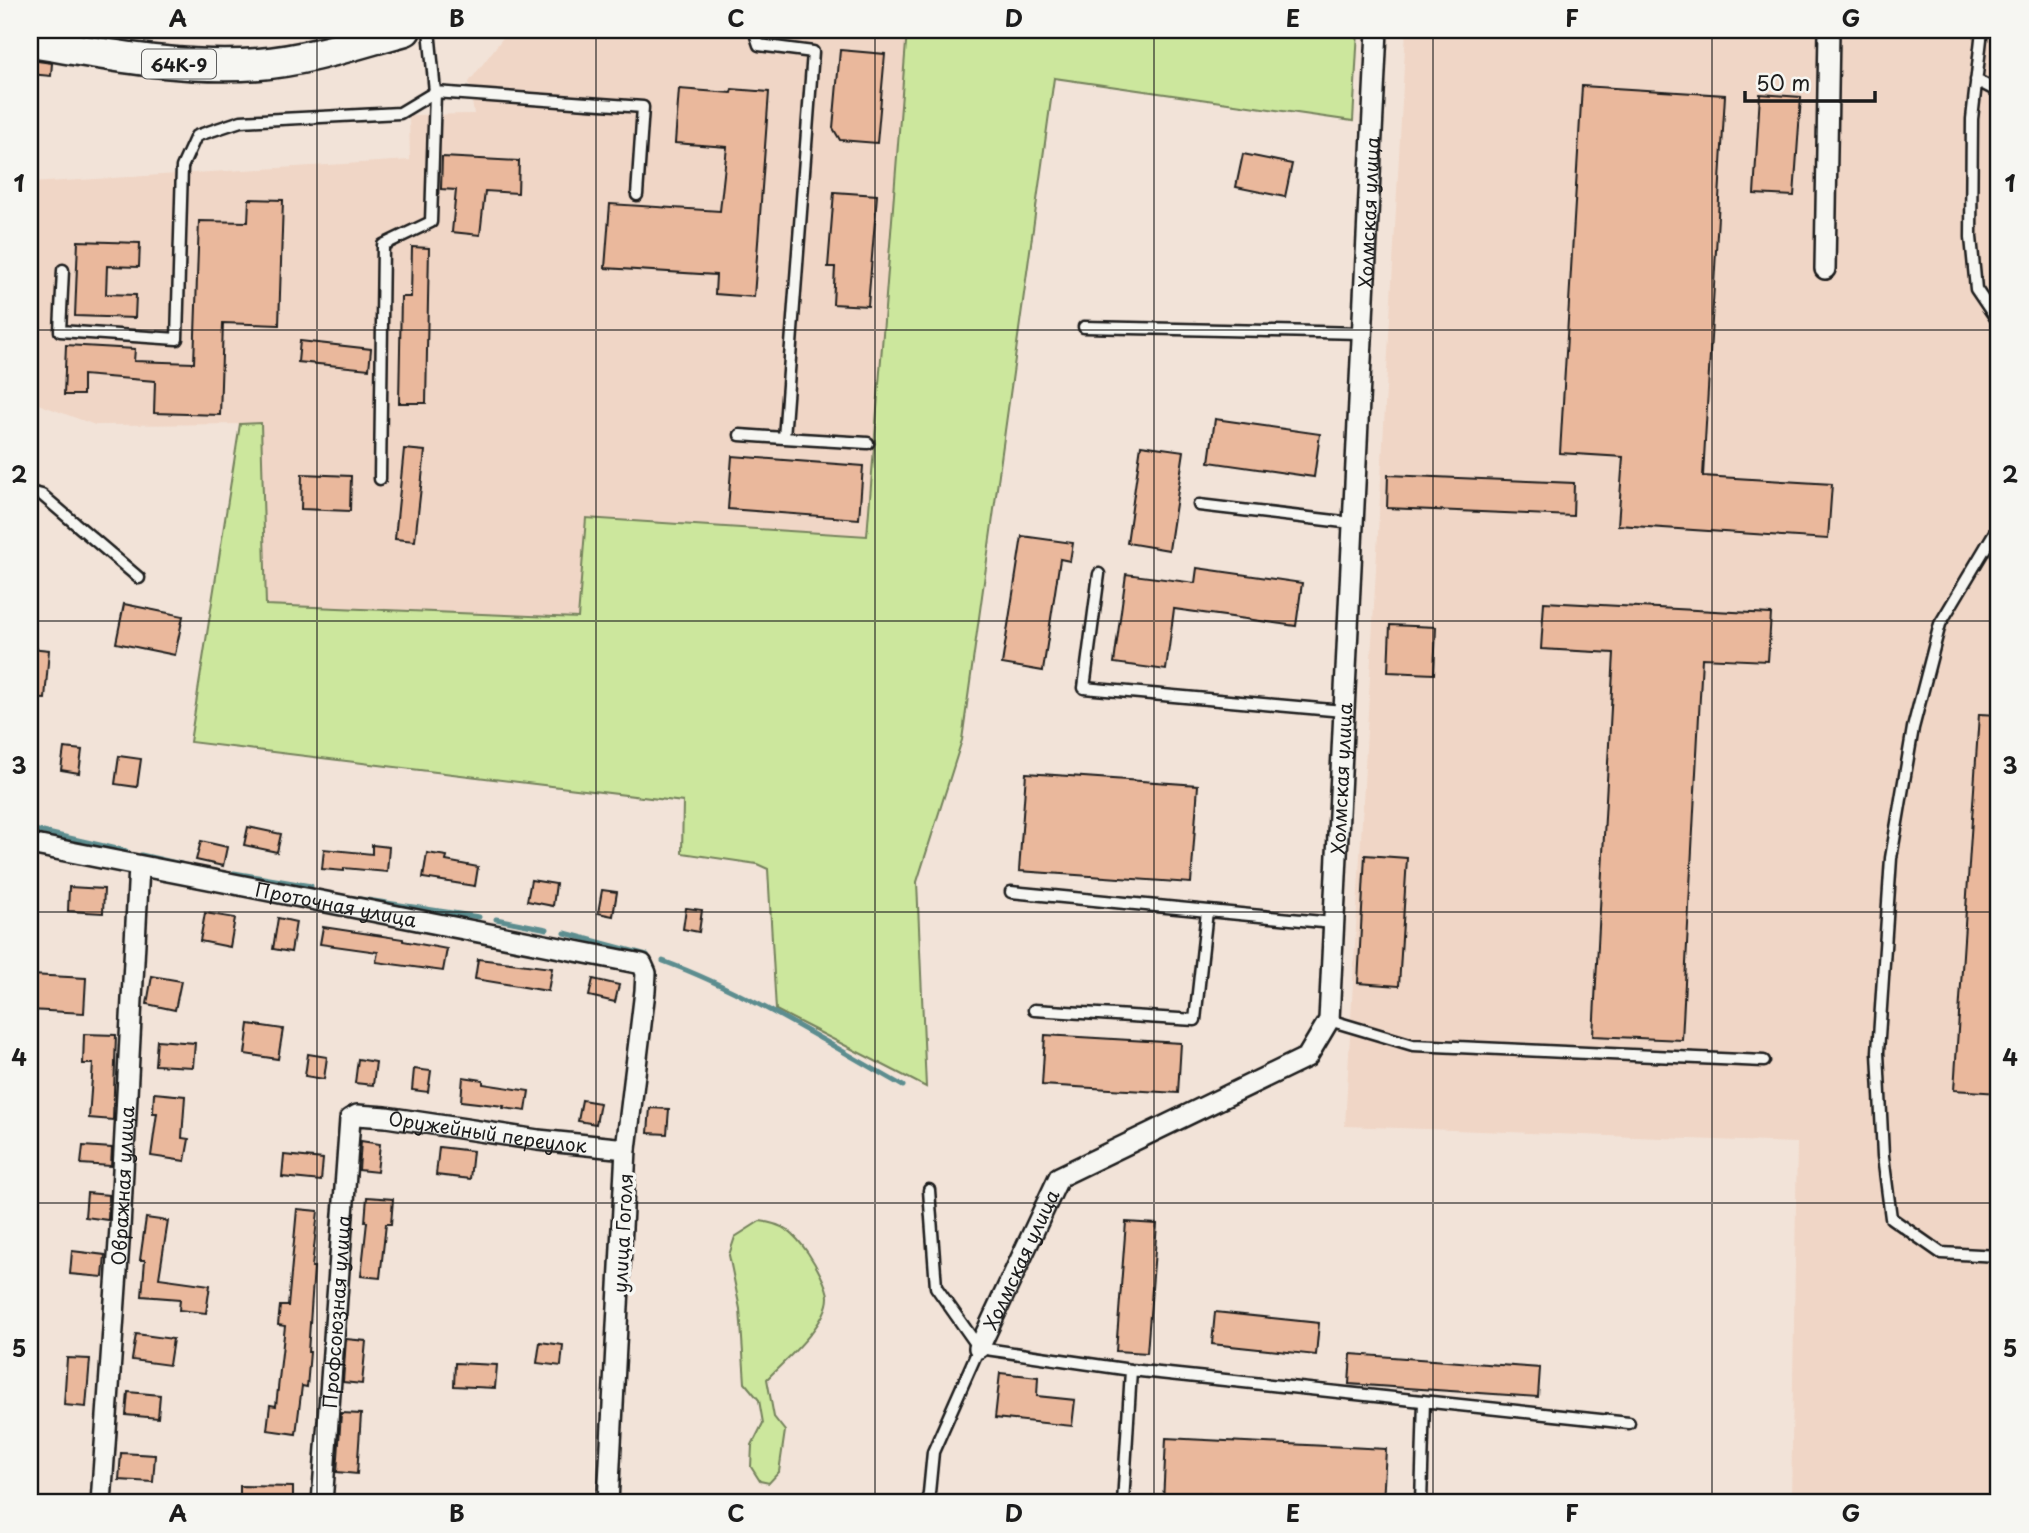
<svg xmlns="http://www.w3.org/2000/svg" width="2029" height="1533" font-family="'Playpen Sans',sans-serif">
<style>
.built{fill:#f0d6c6}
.green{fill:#cce79d;stroke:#74825c;stroke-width:2}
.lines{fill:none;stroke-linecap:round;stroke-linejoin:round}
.stream{stroke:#5c8d8f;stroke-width:5}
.building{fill:#eab89c;stroke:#1c1c1c;stroke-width:2}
.lane-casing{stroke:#1c1c1c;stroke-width:15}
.street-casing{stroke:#1c1c1c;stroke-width:24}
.primary-casing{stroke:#1c1c1c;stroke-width:35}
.lane{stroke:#f6f6f2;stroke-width:10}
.street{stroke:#f6f6f2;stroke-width:19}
.primary{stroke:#f6f6f2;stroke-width:30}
.grid{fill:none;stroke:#1c1c1c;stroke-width:2;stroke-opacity:0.55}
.labels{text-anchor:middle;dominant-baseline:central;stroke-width:7;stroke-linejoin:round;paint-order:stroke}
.shield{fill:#f6f6f2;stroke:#5d5d5c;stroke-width:2}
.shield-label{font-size:18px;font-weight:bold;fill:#1c1c1c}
.street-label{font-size:19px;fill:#1c1c1c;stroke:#f6f6f2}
.neatline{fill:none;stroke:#1c1c1c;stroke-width:2.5}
.grid-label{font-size:23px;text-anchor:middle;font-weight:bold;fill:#1c1c1c}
</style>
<rect width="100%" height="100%" fill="#f2e3d8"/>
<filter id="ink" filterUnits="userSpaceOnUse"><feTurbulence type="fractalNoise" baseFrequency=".0143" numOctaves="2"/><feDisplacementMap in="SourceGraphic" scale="14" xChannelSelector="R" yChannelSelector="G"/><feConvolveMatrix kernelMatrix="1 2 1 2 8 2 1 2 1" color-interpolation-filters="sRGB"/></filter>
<g filter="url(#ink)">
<path class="built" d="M 509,30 L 907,30 L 867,537 L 587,518 L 578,618 L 265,605 L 261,424 L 95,425 L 30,401 L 30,183 L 410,160 L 409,115 L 474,114 L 469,82 Z
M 1406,30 L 1999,30 L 1999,1503 L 1791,1503 L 1797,1143 L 1345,1126 Z"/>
<path class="green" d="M 907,30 L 1358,30 L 1353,121 L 1054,78 L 962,740 L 917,882 L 926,1087 L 776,1010 L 768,869 L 757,864 L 682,853 L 683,802 L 190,742 L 240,424 L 261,423 L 266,605 L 578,618 L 586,518 L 867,536 Z
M 760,1221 C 784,1224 794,1233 808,1253 C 814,1262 828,1286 828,1297 C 828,1324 785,1360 767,1379 L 774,1417 L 785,1431 L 779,1472 L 769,1483 L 760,1481 L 751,1467 L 752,1445 L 763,1423 L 759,1400 L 745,1383 L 740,1309 L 729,1255 L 735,1237 Z"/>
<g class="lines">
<path class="stream" d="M 30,829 L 126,851
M 141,855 L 181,864
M 234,873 L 311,886
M 354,898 L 479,917
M 496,919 L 547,929
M 565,933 L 647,955
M 663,961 C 747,992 825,1042 903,1086"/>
</g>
<path class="building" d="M 840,50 L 885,54 L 877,143 L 840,140 L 833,128 Z
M 30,60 L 52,63 L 51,76 L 30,74 Z
M 1582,86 L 1725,95 L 1703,476 L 1832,484 L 1828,539 L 1618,525 L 1623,457 L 1560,453 Z
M 679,89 L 731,93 L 732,89 L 769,92 L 754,297 L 715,294 L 716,275 L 605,268 L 610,204 L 720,211 L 727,147 L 675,143 Z
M 1760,94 L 1801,97 L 1794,196 L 1754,194 Z
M 1243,154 L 1292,164 L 1285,197 L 1236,187 Z
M 442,157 L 519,161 L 518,193 L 485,191 L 480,235 L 452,232 L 456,190 L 441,189 Z
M 834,192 L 877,195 L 868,306 L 833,304 L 835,267 L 828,267 Z
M 249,199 L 283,200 L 279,325 L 223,323 L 220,415 L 154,413 L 155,381 L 83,375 L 83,395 L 64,395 L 66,345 L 135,349 L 134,361 L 194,363 L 199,221 L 248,222 Z
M 78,241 L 140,243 L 139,267 L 107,266 L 106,294 L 136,295 L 135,318 L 75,316 Z
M 412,247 L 429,248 L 426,403 L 399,403 L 401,297 L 411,297 Z
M 300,341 L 371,349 L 369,369 L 298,362 Z
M 1215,419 L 1320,434 L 1314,477 L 1209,462 Z
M 1141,445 L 1184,451 L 1169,550 L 1127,543 Z
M 404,449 L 425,451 L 415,541 L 395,539 Z
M 732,456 L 863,466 L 859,519 L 728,509 Z
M 302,474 L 351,476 L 350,511 L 301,509 Z
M 1388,475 L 1574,483 L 1573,516 L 1387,508 Z
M 1022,536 L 1073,543 L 1070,561 L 1060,559 L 1043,671 L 1002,664 Z
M 1197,568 L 1302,583 L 1296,626 L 1174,609 L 1166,670 L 1114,663 L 1126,574 L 1195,583 Z
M 1544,602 L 1771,614 L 1768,661 L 1702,658 L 1682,1040 L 1593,1036 L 1614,653 L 1541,649 Z
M 124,604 L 183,616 L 175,655 L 116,643 Z
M 1390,625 L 1436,627 L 1434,674 L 1388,672 Z
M 30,648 L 49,650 L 45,699 L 30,698 Z
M 1979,714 L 1999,715 L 1999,1093 L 1954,1090 Z
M 64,748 L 82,750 L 79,773 L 61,770 Z
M 119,756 L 141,759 L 137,787 L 115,784 Z
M 1026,773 L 1198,785 L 1191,883 L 1019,871 Z
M 248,827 L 281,834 L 277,852 L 244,845 Z
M 201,841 L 227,847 L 223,866 L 196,860 Z
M 372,845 L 389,847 L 387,872 L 344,868 L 344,871 L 322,869 L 324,849 L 372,854 Z
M 427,853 L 447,856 L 446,861 L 478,867 L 475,886 L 423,878 Z
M 1365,855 L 1407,858 L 1399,986 L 1358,983 Z
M 531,880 L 556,884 L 553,906 L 527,901 Z
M 69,887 L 104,889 L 103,913 L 68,911 Z
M 602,890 L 617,892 L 613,916 L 598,913 Z
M 686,908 L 702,910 L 699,932 L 683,929 Z
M 205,913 L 235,918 L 230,947 L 200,941 Z
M 278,918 L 296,922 L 291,952 L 273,949 Z
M 323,927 L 403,939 L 403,941 L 447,949 L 443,971 L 376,962 L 378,952 L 320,944 Z
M 478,959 L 552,968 L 548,991 L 475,979 Z
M 31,975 L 86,978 L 84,1013 L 30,1010 Z
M 152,976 L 181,981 L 175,1010 L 147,1004 Z
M 593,979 L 619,985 L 615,1002 L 589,996 Z
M 249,1024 L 283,1029 L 278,1059 L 245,1054 Z
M 84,1034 L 116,1035 L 113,1120 L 89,1118 L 93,1064 L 83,1064 Z
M 1045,1035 L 1181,1043 L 1178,1093 L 1042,1085 Z
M 157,1040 L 195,1043 L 193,1067 L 155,1065 Z
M 308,1054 L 327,1057 L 324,1079 L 305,1076 Z
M 358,1059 L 376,1062 L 373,1085 L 355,1083 Z
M 414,1069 L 431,1071 L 428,1092 L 412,1090 Z
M 463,1077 L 483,1080 L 483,1084 L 529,1091 L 526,1111 L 503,1108 L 504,1106 L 461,1101 Z
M 154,1093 L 185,1096 L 182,1138 L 189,1139 L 185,1161 L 151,1156 L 157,1113 L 153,1113 Z
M 582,1100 L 600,1103 L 596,1124 L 578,1121 Z
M 650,1108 L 669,1109 L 667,1134 L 648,1133 Z
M 361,1141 L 380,1144 L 377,1172 L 359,1170 Z
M 83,1146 L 112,1148 L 111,1166 L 81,1164 Z
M 439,1147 L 473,1151 L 470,1179 L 436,1175 Z
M 284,1155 L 323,1159 L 321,1181 L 282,1177 Z
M 87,1193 L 109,1195 L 108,1220 L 85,1217 Z
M 367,1197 L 393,1199 L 391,1224 L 386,1224 L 380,1278 L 361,1276 L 367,1222 L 365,1222 Z
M 297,1209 L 318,1211 L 312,1267 L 314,1267 L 308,1352 L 310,1352 L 307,1387 L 302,1386 L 296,1434 L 267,1430 L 270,1405 L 276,1406 L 285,1326 L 278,1325 L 280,1306 L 288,1306 Z
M 146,1218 L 168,1221 L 159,1278 L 210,1285 L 206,1313 L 179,1310 L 180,1299 L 142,1296 L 145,1260 L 140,1260 Z
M 1126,1222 L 1157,1224 L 1147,1353 L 1116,1351 Z
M 72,1251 L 105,1255 L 103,1277 L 70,1274 Z
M 1215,1312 L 1319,1323 L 1316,1355 L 1212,1344 Z
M 136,1334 L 173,1339 L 169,1365 L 132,1360 Z
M 346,1339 L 366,1341 L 362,1384 L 343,1382 Z
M 540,1342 L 563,1345 L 561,1366 L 537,1363 Z
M 1351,1354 L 1540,1368 L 1538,1397 L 1349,1384 Z
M 67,1358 L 90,1359 L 86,1407 L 64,1405 Z
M 455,1363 L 497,1365 L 495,1388 L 454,1386 Z
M 1000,1373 L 1038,1377 L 1037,1396 L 1075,1400 L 1072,1426 L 995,1418 Z
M 128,1392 L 160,1395 L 158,1418 L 126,1415 Z
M 341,1413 L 361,1414 L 357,1474 L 337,1472 Z
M 1166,1438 L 1386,1449 L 1383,1503 L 1194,1493 L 1194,1503 L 1163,1503 Z
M 121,1453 L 155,1455 L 153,1482 L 119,1480 Z
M 240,1486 L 293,1487 L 293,1503 L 240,1503 Z"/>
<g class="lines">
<g class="lane-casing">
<path id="lane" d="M 754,30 L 759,45 L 813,52 L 784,438 L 868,443
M 1982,30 L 1972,119 L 1971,237 L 1976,289 L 1999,323
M 1976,80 L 1999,92
M 63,270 L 60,331 L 177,339 L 182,167 L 196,136 L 241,121 L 400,113 L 435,92 L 429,30
M 1084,327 L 1361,333
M 740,435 L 784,438
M 380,479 L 383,245 L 431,222 L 435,92 L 643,107 L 637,195
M 30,492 L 42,495 L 139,578
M 1199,505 L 1352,523
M 1999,525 L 1940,624 L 1913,728 L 1891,858 L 1878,1052 L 1883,1156 L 1891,1218 L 1941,1253 L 1999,1256
M 1099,574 L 1084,688 L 1343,711
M 1011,892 L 1333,923
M 1034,1010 L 1195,1020 L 1207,911
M 1329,1020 L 1413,1045 L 1764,1061
M 929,1190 L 936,1287 L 979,1348 L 1131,1370 L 1629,1423
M 928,1503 L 933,1452 L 979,1348
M 1123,1503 L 1131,1370
M 1421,1503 L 1424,1401"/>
</g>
<g class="street-casing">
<g id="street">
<path d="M 1825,269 L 1829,30"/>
<path id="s1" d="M 30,844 L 642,964 L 646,973 L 645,991 L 626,1149 L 608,1503"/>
<path id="s2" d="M 979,1348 L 1059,1177 L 1307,1057 L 1329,1020 L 1377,30"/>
<path id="s3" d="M 101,1503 L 120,1228 L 139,866"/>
<path id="s4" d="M 322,1503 L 350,1119 L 357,1115 L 386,1117 L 538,1140 L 626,1149"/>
</g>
</g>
<g class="primary-casing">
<path id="primary" d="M 30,42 C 106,54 182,70 259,64 C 309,60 357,43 405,30"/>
</g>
<use href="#lane" class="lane"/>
<use href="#street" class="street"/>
<use href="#primary" class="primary"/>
</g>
</g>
<path class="grid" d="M 317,30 L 317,1503M 596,30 L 596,1503M 875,30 L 875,1503M 1154,30 L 1154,1503M 1433,30 L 1433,1503M 1712,30 L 1712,1503M 30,330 L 1999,330M 30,621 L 1999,621M 30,912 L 1999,912M 30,1203 L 1999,1203"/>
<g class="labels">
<rect class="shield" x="142" y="49.5" width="74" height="29" rx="5"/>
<g class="shield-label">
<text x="179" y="64">64К-9</text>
</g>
<g class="street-label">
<text stroke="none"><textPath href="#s2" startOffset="1316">Холмская улица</textPath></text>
<text stroke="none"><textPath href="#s2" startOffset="749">Холмская улица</textPath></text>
<text stroke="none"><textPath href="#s1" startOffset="312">Проточная улица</textPath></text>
<text stroke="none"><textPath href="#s4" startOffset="525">Оружейный переулок</textPath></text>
<text stroke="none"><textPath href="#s3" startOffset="318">Овражная улица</textPath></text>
<text transform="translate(622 1233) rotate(-87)">улица Гоголя</text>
<text stroke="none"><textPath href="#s2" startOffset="98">Холмская улица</textPath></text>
<text stroke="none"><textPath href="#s4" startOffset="192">Профсоюзная улица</textPath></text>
</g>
</g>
<rect width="2029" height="1533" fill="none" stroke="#f6f6f2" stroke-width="77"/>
<path d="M1745 91v10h130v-10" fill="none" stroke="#1c1c1c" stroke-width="3.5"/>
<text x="1756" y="91" font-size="21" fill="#1c1c1c" stroke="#f6f6f2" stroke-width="5" paint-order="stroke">50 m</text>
<rect x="38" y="38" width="1952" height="1456" class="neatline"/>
<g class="grid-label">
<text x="178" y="27">A</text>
<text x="457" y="27">B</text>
<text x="736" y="27">C</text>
<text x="1014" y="27">D</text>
<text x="1293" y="27">E</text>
<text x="1572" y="27">F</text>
<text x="1851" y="27">G</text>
<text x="19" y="192">1</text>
<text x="2010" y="192">1</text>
<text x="19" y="483">2</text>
<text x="2010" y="483">2</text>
<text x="19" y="774">3</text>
<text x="2010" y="774">3</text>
<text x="19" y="1066">4</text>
<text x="2010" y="1066">4</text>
<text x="19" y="1357">5</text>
<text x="2010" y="1357">5</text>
<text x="178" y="1522">A</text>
<text x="457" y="1522">B</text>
<text x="736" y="1522">C</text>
<text x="1014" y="1522">D</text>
<text x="1293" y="1522">E</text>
<text x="1572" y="1522">F</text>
<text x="1851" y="1522">G</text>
</g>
</svg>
